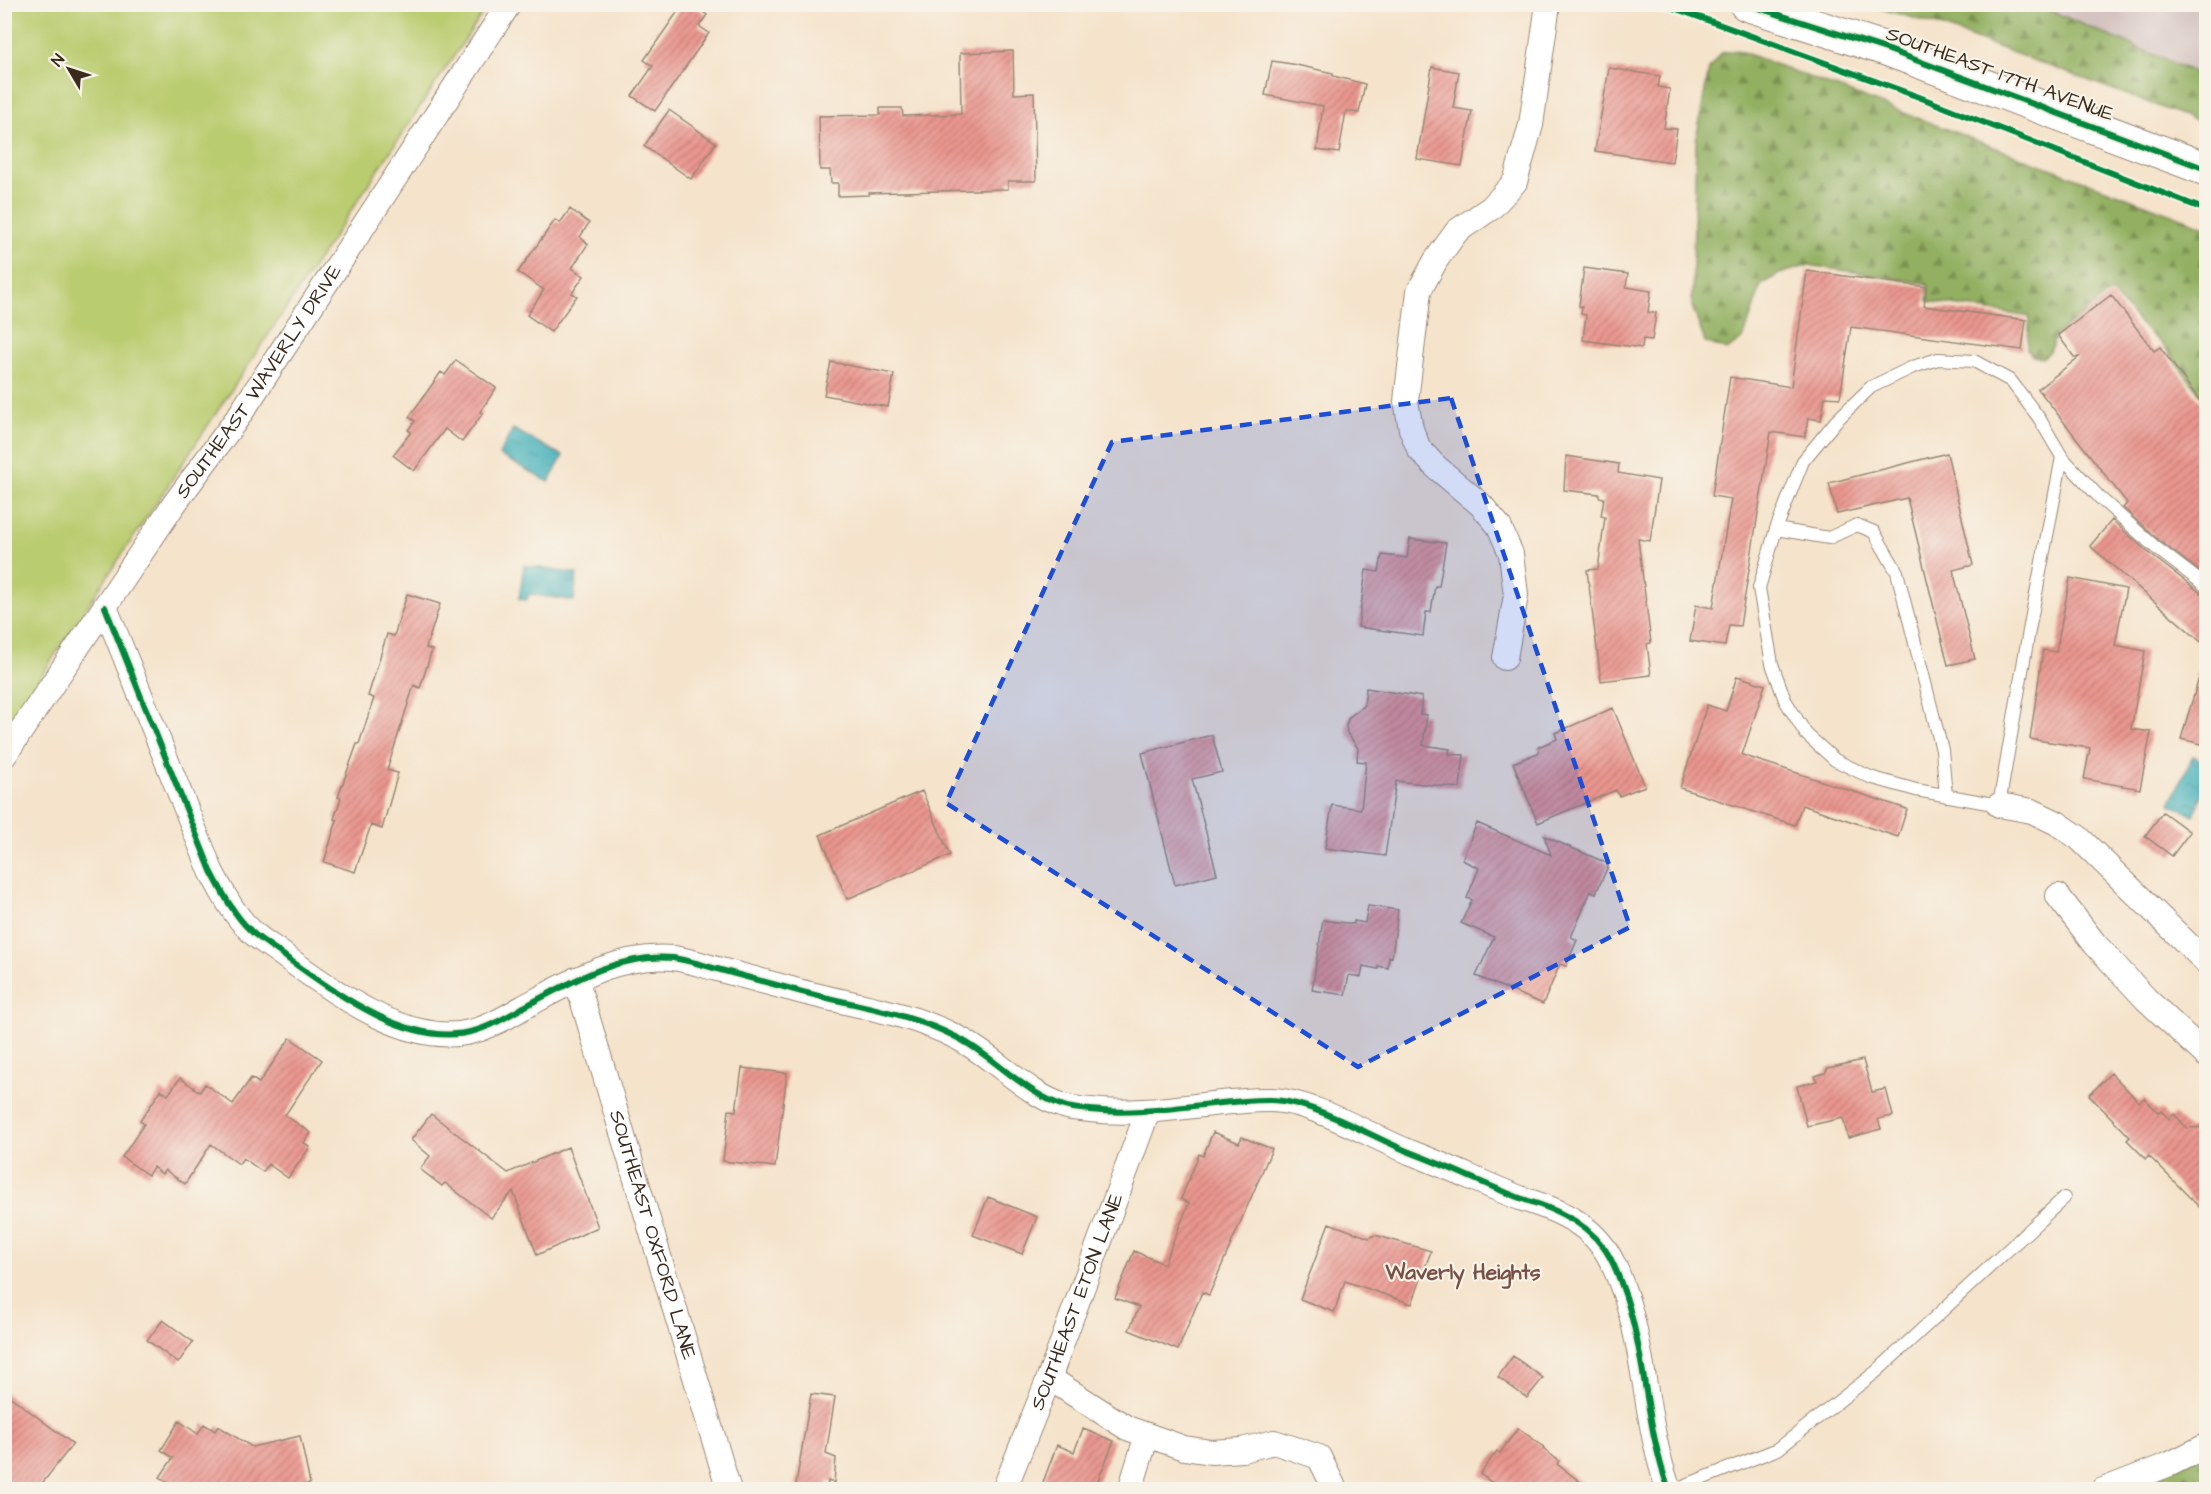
<svg xmlns="http://www.w3.org/2000/svg" width="2211" height="1494" font-family="'Architects Daughter',sans-serif">
<style>
.industrial{fill:#d1c0bd}
.grass{fill:#bacc6f;stroke:#7a7b46;stroke-width:1.5}
.forest{fill:url(#forest-firs);stroke:#676d40;stroke-width:1.5}
.water{fill:url(#water-ripples);stroke:#3d6c6c;stroke-width:1.5}
.building{fill:url(#building-hatch)}
.lines{fill:none;stroke-linecap:round;stroke-linejoin:round}
.service-casing{stroke:#988674;stroke-width:14}
.minor-casing{stroke:#988674;stroke-width:26}
.secondary-casing{stroke:#988674;stroke-width:35}
.service{stroke:#fff;stroke-width:12}
.minor{stroke:#fff;stroke-width:24}
.secondary{stroke:#fff;stroke-width:33}
.cycleway-casing{stroke:#f7f3e8;stroke-width:10}
.cycleway{stroke:#00873e;stroke-width:6}
.marked{fill:#1d4ed8;fill-opacity:0.2;stroke:#1d4ed8;stroke-width:4.5;stroke-dasharray:12 8;stroke-linejoin:round}
.labels{text-anchor:middle;dominant-baseline:central;stroke-width:4.5;stroke-linejoin:round;paint-order:stroke}
.street-label{font-size:20px;fill:#3b2a1e;stroke:#f7f3e8}
.neighbourhood-label{font-size:21px;font-weight:bold;fill:#785046;stroke:#f7f3e8}
</style>
<defs>
<pattern id="forest-firs" width="22" height="20" patternUnits="userSpaceOnUse" patternTransform="scale(1.5)"><rect width="22" height="20" fill="#93b062"/><path d="M5 1l3.5 6h-7zM16 11l3.5 6h-7z" fill="#798f50"/></pattern>
<pattern id="water-ripples" width="26" height="14" patternUnits="userSpaceOnUse" patternTransform="scale(1.5)"><rect width="26" height="14" fill="#3fafb9"/><path d="M2 4q2-2 4 0t4 0M15 11q2-2 4 0t4 0" fill="none" stroke="#368f96"/></pattern>
<pattern id="building-hatch" width="6" height="6" patternUnits="userSpaceOnUse" patternTransform="scale(1.5)"><rect width="6" height="6" fill="#ea968f"/><path d="M-1 1l2-2M0 6l6-6M5 7l2-2" fill="none" stroke="#bf7b74"/></pattern>
</defs>
<rect width="100%" height="100%" fill="#f7f3e8"/>
<filter id="ink" filterUnits="userSpaceOnUse"><feTurbulence type="fractalNoise" baseFrequency=".0167" numOctaves="2"/><feDisplacementMap in="SourceGraphic" scale="12" xChannelSelector="R" yChannelSelector="G"/><feConvolveMatrix kernelMatrix="1 2 1 2 8 2 1 2 1" color-interpolation-filters="sRGB"/></filter>
<filter id="wash" filterUnits="userSpaceOnUse"><feTurbulence type="fractalNoise" baseFrequency=".008" numOctaves="4" result="noise"/><feDisplacementMap in="SourceGraphic" scale="24" xChannelSelector="R" yChannelSelector="G"/><feGaussianBlur stdDeviation="1.35" result="paint"/><feColorMatrix in="noise" values="0 0 0 0 0 0 0 0 0 0 0 0 0 0 0 0 0 1.4 0 .05"/><feComposite in="paint" operator="in"/></filter>
<g filter="url(#wash)">
<rect width="100%" height="100%" fill="#f5e3cb"/>
<path class="industrial" d="M 1925,5 L 2206,5 L 2206,114 Z"/>
<path class="grass" d="M 5,4 L 488,5 L 5,730 L 4,5 Z"/>
<path class="forest" d="M 1867,5 L 2037,5 L 2206,77 L 2206,124 L 1935,24 Z
M 1737,50 L 2206,227 L 2206,402 L 2164,346 L 2143,327 L 2111,292 L 2057,334 L 2050,351 L 2042,358 L 2033,356 L 2027,349 L 2030,317 L 1928,301 L 1928,284 L 1809,265 L 1779,274 L 1761,285 L 1744,337 L 1727,350 L 1705,342 L 1692,306 L 1696,140 L 1709,69 L 1721,53 Z
M 2206,1453 L 2206,1489 L 2125,1490 Z"/>
<path class="water" d="M 513,429 L 563,456 L 549,482 L 499,455 Z
M 524,565 L 577,574 L 574,601 L 529,594 L 527,600 L 519,599 Z
M 2193,756 L 2206,762 L 2206,786 L 2194,815 L 2170,804 Z"/>
<g id="blocks">
<path class="building" d="M 683,4 L 692,4 L 707,15 L 699,26 L 709,33 L 655,111 L 632,96 L 653,66 L 644,60 Z
M 1013,51 L 1014,94 L 1034,93 L 1036,181 L 1008,181 L 1008,189 L 869,193 L 869,195 L 838,196 L 838,183 L 831,183 L 830,170 L 820,170 L 819,116 L 880,115 L 880,108 L 902,108 L 903,116 L 961,114 L 960,53 Z
M 1272,61 L 1292,64 L 1333,73 L 1333,76 L 1365,84 L 1359,113 L 1346,111 L 1339,153 L 1317,150 L 1323,106 L 1265,95 Z
M 1432,67 L 1459,72 L 1453,108 L 1472,111 L 1462,166 L 1417,159 Z
M 1609,68 L 1660,76 L 1658,87 L 1670,89 L 1664,128 L 1677,129 L 1672,162 L 1595,151 Z
M 669,110 L 716,143 L 691,179 L 644,146 Z
M 570,209 L 589,223 L 580,237 L 588,244 L 572,268 L 584,276 L 572,293 L 577,296 L 551,332 L 527,315 L 544,290 L 518,272 L 555,220 L 560,223 Z
M 1584,268 L 1628,274 L 1626,287 L 1651,291 L 1648,312 L 1656,313 L 1652,340 L 1643,339 L 1642,348 L 1583,340 L 1586,315 L 1581,314 L 1582,307 L 1579,306 Z
M 1807,271 L 1927,287 L 1924,306 L 2026,320 L 2022,350 L 1851,327 L 1840,398 L 1825,397 L 1821,420 L 1808,418 L 1805,437 L 1771,432 L 1740,626 L 1729,625 L 1725,646 L 1690,641 L 1696,605 L 1713,608 L 1731,499 L 1712,496 L 1730,377 L 1791,387 Z
M 2111,295 L 2154,351 L 2160,347 L 2206,409 L 2206,576 L 2160,541 L 2123,508 L 2127,503 L 2038,389 L 2079,357 L 2074,357 L 2058,335 Z
M 456,360 L 496,388 L 480,412 L 483,413 L 462,442 L 445,429 L 414,471 L 393,455 L 411,432 L 408,430 L 415,421 L 409,417 L 441,372 L 445,375 Z
M 831,362 L 894,374 L 888,407 L 824,395 Z
M 1947,453 L 1973,565 L 1953,570 L 1975,659 L 1948,665 L 1907,498 L 1837,514 L 1829,483 Z
M 1566,456 L 1619,464 L 1618,473 L 1659,480 L 1650,541 L 1638,539 L 1651,643 L 1647,644 L 1651,675 L 1601,681 L 1587,570 L 1598,569 L 1605,517 L 1601,516 L 1604,498 L 1599,497 L 1599,494 L 1564,490 Z
M 2112,520 L 2150,554 L 2201,593 L 2206,594 L 2206,646 L 2090,546 Z
M 1410,539 L 1446,543 L 1439,586 L 1435,586 L 1431,612 L 1426,612 L 1423,636 L 1358,627 L 1366,570 L 1379,572 L 1382,555 L 1407,558 Z
M 2070,578 L 2126,589 L 2115,645 L 2145,651 L 2131,729 L 2151,732 L 2140,789 L 2084,779 L 2090,748 L 2030,739 L 2043,650 L 2056,652 Z
M 407,594 L 440,604 L 426,648 L 432,650 L 420,688 L 414,685 L 387,770 L 398,773 L 382,829 L 371,825 L 355,872 L 324,862 L 337,820 L 334,819 L 341,798 L 338,797 L 357,744 L 359,744 L 374,698 L 368,696 L 387,634 L 394,636 Z
M 2200,674 L 2206,675 L 2206,745 L 2181,739 Z
M 1737,676 L 1765,685 L 1742,755 L 1907,809 L 1898,837 L 1802,805 L 1795,825 L 1680,788 L 1707,705 L 1726,711 Z
M 1366,688 L 1422,697 L 1420,714 L 1427,715 L 1423,745 L 1450,749 L 1449,754 L 1464,755 L 1460,788 L 1396,781 L 1385,856 L 1325,848 L 1332,805 L 1361,809 L 1366,762 L 1357,761 L 1358,748 L 1347,733 L 1346,725 L 1349,717 L 1364,706 Z
M 1613,708 L 1645,786 L 1619,796 L 1616,790 L 1538,823 L 1513,763 L 1540,752 L 1538,747 L 1557,739 L 1555,733 Z
M 1212,735 L 1222,772 L 1192,779 L 1217,874 L 1175,885 L 1142,753 Z
M 922,791 L 950,855 L 847,899 L 820,835 Z
M 2163,812 L 2190,832 L 2172,856 L 2145,836 Z
M 1477,823 L 1551,855 L 1544,836 L 1609,864 L 1596,893 L 1591,891 L 1571,937 L 1577,940 L 1566,966 L 1560,964 L 1543,1004 L 1476,976 L 1494,937 L 1461,923 L 1472,900 L 1467,898 L 1479,868 L 1462,860 Z
M 1368,906 L 1398,910 L 1392,957 L 1389,956 L 1388,968 L 1378,966 L 1378,969 L 1363,966 L 1361,977 L 1349,975 L 1345,995 L 1312,990 L 1323,920 L 1354,924 L 1354,921 L 1365,923 Z
M 290,1038 L 322,1060 L 285,1115 L 311,1133 L 304,1143 L 310,1147 L 288,1178 L 268,1164 L 263,1172 L 243,1158 L 239,1164 L 211,1144 L 185,1184 L 165,1170 L 162,1174 L 153,1167 L 148,1175 L 122,1157 L 144,1124 L 140,1121 L 161,1090 L 168,1095 L 180,1078 L 200,1092 L 205,1084 L 233,1104 L 251,1078 L 259,1083 Z
M 1863,1060 L 1872,1092 L 1886,1089 L 1893,1116 L 1878,1119 L 1881,1129 L 1848,1138 L 1843,1118 L 1807,1126 L 1797,1086 L 1817,1081 L 1815,1076 L 1825,1073 L 1828,1068 Z
M 742,1068 L 787,1073 L 775,1167 L 723,1161 L 729,1110 L 736,1111 Z
M 2111,1073 L 2139,1102 L 2144,1098 L 2158,1112 L 2161,1110 L 2169,1119 L 2174,1114 L 2187,1128 L 2206,1127 L 2206,1214 L 2149,1156 L 2146,1159 L 2127,1140 L 2130,1137 L 2089,1095 Z
M 431,1114 L 508,1173 L 568,1147 L 598,1227 L 537,1255 L 513,1191 L 491,1218 L 445,1183 L 442,1186 L 420,1169 L 430,1156 L 411,1140 Z
M 1213,1132 L 1239,1143 L 1242,1137 L 1272,1149 L 1209,1295 L 1202,1292 L 1178,1350 L 1129,1330 L 1139,1307 L 1115,1298 L 1134,1251 L 1164,1264 L 1189,1203 L 1181,1199 L 1199,1154 L 1203,1156 Z
M 988,1197 L 1037,1217 L 1022,1254 L 973,1235 Z
M 1329,1223 L 1369,1238 L 1375,1235 L 1431,1251 L 1412,1304 L 1345,1281 L 1334,1312 L 1300,1299 Z
M 163,1320 L 193,1342 L 178,1363 L 147,1340 Z
M 1513,1356 L 1543,1378 L 1527,1398 L 1498,1377 Z
M 4,1392 L 73,1444 L 37,1490 L 21,1490 L 4,1477 Z
M 811,1394 L 835,1397 L 826,1454 L 836,1458 L 834,1483 L 828,1481 L 827,1490 L 795,1490 Z
M 179,1421 L 198,1434 L 204,1424 L 215,1431 L 218,1426 L 252,1447 L 300,1436 L 310,1484 L 299,1486 L 300,1490 L 178,1490 L 160,1477 L 173,1458 L 161,1450 Z
M 1518,1428 L 1544,1447 L 1543,1449 L 1559,1461 L 1557,1464 L 1591,1490 L 1502,1490 L 1480,1474 L 1497,1451 L 1500,1453 Z
M 1083,1429 L 1114,1441 L 1094,1490 L 1040,1490 L 1057,1445 L 1074,1452 Z"/>
</g>
</g>
<g filter="url(#ink)">
<use href="#blocks" fill-opacity="0" stroke="#988674" stroke-width="1.5"/>
<g class="lines">
<g class="service-casing">
<path id="service" d="M 2062,457 L 2030,625 L 1999,805 L 1916,790 L 1870,777 L 1835,760 L 1806,734 L 1785,700 L 1772,664 L 1759,588 L 1776,529 L 1803,461 L 1836,421 L 1871,387 L 1913,367 L 1938,359 L 1974,361 L 2011,381 L 2039,418 L 2062,457 L 2100,498 L 2155,547 L 2206,586
M 1776,529 L 1829,538 L 1857,525 L 1874,532 L 1897,572 L 1942,750 L 1946,796
M 1673,1490 L 1778,1449 L 1877,1371 L 2064,1198"/>
</g>
<g class="minor-casing">
<g id="minor">
<path d="M 105,607 L 211,871 C 222,892 234,915 251,931 C 261,941 276,949 287,958 C 336,993 410,1049 474,1031 C 490,1027 507,1017 522,1008 C 569,983 618,953 673,958 C 688,960 703,965 717,969 C 743,976 769,983 795,990 C 850,1005 907,1011 958,1038 C 995,1057 1024,1093 1064,1106 C 1072,1109 1082,1109 1090,1110 C 1150,1117 1210,1100 1270,1100 C 1312,1100 1373,1138 1412,1153 C 1449,1167 1484,1184 1520,1198 C 1534,1203 1549,1207 1562,1214 C 1579,1222 1593,1233 1604,1248 C 1614,1262 1620,1280 1626,1297 C 1646,1359 1646,1428 1669,1490"/>
<path d="M 1505,658 L 1516,595 L 1511,554 L 1499,526 L 1481,505 L 1435,466 L 1419,449 L 1411,429 L 1406,401 L 1419,291 L 1436,260 L 1457,231 L 1491,208 L 1515,182 L 1531,125 L 1548,4"/>
<path id="s1" d="M 4,756 L 172,507 L 239,416 L 509,4"/>
<path d="M 1999,805 L 2032,811 L 2057,823 L 2079,838 L 2206,962"/>
<path d="M 2058,896 L 2095,944 L 2146,999 L 2206,1055"/>
<path id="s2" d="M 576,979 L 729,1490"/>
<path d="M 1049,1378 L 1127,1428 L 1147,1435 L 1130,1490"/>
<path d="M 1147,1435 L 1184,1448 L 1211,1452 L 1242,1450 L 1274,1442 L 1319,1457 L 1333,1485"/>
<path id="s3" d="M 1004,1490 L 1049,1378 L 1148,1111"/>
<path d="M 2103,1490 L 2170,1464 L 2206,1446"/>
</g>
</g>
<g class="secondary-casing">
<path id="secondary" d="M 1746,4 L 1889,50 L 2206,169"/>
</g>
<use href="#service" class="service"/>
<use href="#minor" class="minor"/>
<use href="#secondary" class="secondary"/>
<g class="cycleway-casing">
<path id="cycleway" d="M 1663,4 L 1919,97 L 2206,210
M 1746,4 L 1889,50 L 2206,169
M 105,607 L 211,871 C 222,892 234,915 251,931 C 261,941 276,949 287,958 C 336,993 410,1049 474,1031 C 490,1027 507,1017 522,1008 C 569,983 618,953 673,958 C 688,960 703,965 717,969 C 743,976 769,983 795,990 C 850,1005 907,1011 958,1038 C 995,1057 1024,1093 1064,1106 C 1072,1109 1082,1109 1090,1110 C 1150,1117 1210,1100 1270,1100 C 1312,1100 1373,1138 1412,1153 C 1449,1167 1484,1184 1520,1198 C 1534,1203 1549,1207 1562,1214 C 1579,1222 1593,1233 1604,1248 C 1614,1262 1620,1280 1626,1297 C 1646,1359 1646,1428 1669,1490"/>
</g>
<use href="#cycleway" class="cycleway"/>
</g>
</g>
<path class="marked" d="M 1451,398 L 1630,927 L 1358,1067 L 946,803 L 1112,442 Z"/>
<g class="labels">
<g class="street-label">
<text transform="translate(2000 74) rotate(20)">SOUTHEAST 17TH AVENUE</text>
<text stroke="none"><textPath href="#s1" startOffset="453">SOUTHEAST WAVERLY DRIVE</textPath></text>
<text stroke="none"><textPath href="#s2" startOffset="267">SOUTHEAST OXFORD LANE</textPath></text>
<text stroke="none"><textPath href="#s3" startOffset="202">SOUTHEAST ETON LANE</textPath></text>
</g>
<g class="neighbourhood-label">
<text x="1463" y="1272">Waverly Heights</text>
</g>
</g>
<rect width="2211" height="1494" fill="none" stroke="#f7f3e8" stroke-width="24"/>
<g transform="translate(69 69) rotate(309)" stroke="#f7f3e8" stroke-width="4.5" paint-order="stroke">
<path d="M0-4.5L10 22L0 15L-10 22Z" fill="#3b2a1e"/>
<text y="-9" font-size="16" font-weight="bold" text-anchor="middle" fill="#3b2a1e">N</text>
</g>
</svg>
